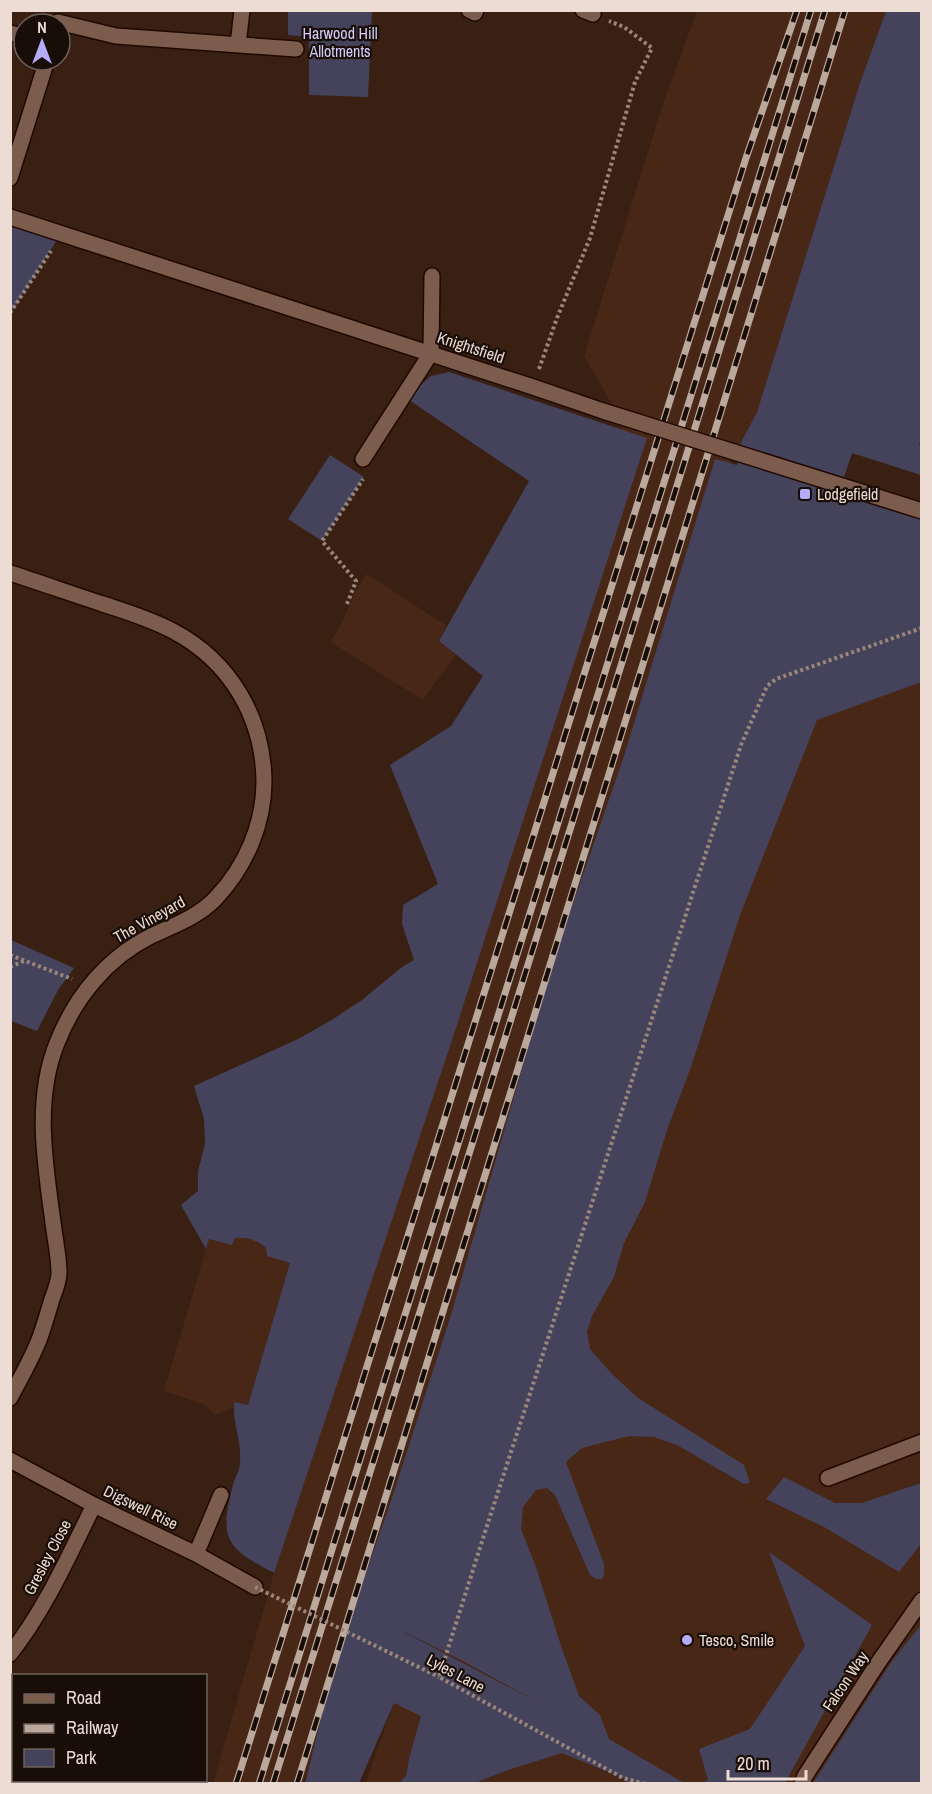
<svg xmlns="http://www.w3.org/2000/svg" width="932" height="1794" font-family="'Archivo Narrow',sans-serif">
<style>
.built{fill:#482716}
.green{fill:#45435c;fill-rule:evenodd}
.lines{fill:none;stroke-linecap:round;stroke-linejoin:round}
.minor-casing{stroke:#200800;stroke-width:18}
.path{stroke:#9a867a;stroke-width:4;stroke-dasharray:3 3;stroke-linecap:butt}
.minor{stroke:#7b5c4d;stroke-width:15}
.rail-casing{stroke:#bba89d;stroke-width:7}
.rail{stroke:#180d07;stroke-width:4.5;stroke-dasharray:14;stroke-linecap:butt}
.minor-bridge-casing{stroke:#200800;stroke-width:18;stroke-linecap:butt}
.path-bridge{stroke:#9a867a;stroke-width:4;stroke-dasharray:3 3;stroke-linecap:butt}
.minor-bridge{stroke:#7b5c4d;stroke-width:15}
.poi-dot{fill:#b4acf9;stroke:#180d07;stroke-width:2}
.labels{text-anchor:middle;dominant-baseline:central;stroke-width:4.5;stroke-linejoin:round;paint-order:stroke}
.park-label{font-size:16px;fill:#d0cdfa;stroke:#180d07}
.street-label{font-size:16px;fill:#eddcd3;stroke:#180d07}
.poi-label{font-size:16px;fill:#eddcd3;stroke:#180d07;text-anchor:start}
</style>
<rect width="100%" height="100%" fill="#392012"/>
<path class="built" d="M 697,11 L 886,11 L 860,83 L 757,412 L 732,458 L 639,777 L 361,1623 L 303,1783 L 213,1784 L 274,1573 L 297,1472 L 623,423 L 584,356 L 663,104 Z
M 367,574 L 447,626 L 439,641 L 456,655 L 423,700 L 330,642 L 342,623 L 355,592 Z
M 921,671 L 921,1783 L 365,1784 L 396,1697 L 540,1403 L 816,712 Z
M 244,1237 L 258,1241 L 267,1248 L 267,1256 L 290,1263 L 248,1405 L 234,1402 L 233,1408 L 215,1415 L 205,1405 L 164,1391 L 209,1239 L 231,1245 L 235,1238 Z"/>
<path class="green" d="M 288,11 L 372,11 L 368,97 L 309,95 L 309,37 L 288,35 Z
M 886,11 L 921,11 L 922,438 L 919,445 L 921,446 L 921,475 L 852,453 L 844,477 L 739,446 L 757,412 L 860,83 Z
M 11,217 L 62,232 L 11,313 Z
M 449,372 L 647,438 L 452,1040 L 274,1573 C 225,1548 219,1538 233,1485 C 235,1477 240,1470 240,1462 C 242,1442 232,1421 234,1402 L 248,1405 L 290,1263 L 267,1256 L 266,1248 C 257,1240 248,1237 235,1238 L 232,1245 L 209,1239 L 206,1249 L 181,1205 L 198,1191 L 198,1171 L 205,1144 L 204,1119 L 194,1086 L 298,1039 L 330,1021 L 362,1000 L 402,967 L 414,960 L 402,924 L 403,905 L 438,884 L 390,765 L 451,726 L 483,676 L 439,641 L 529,481 L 406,398 L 431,376 Z
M 741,454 L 921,505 L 921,682 L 817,720 L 740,915 L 691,1067 L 667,1130 L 645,1202 L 624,1243 L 614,1277 L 592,1316 L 587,1332 L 590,1349 L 612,1374 L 638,1398 L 744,1465 L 750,1483 L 744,1484 L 677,1445 L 654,1437 L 629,1436 L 582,1448 L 566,1462 L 604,1564 L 604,1574 L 602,1579 L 597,1579 L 590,1575 L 555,1495 L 547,1488 L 536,1490 L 523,1507 L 521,1529 L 536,1567 L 562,1649 L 579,1696 L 600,1715 L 609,1739 L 684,1783 L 629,1783 L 623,1778 L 562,1753 L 508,1770 L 475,1783 L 399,1783 L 406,1776 L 409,1759 L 421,1716 L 394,1703 L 359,1783 L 305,1784 L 328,1689 L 343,1624 L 354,1607 L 390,1504 L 451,1315 L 553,961 L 623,759 L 715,459 L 737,465 ZM 398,1629 L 459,1659 L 545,1706 Z
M 330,455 L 364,477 L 322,541 L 288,519 Z
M 11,940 L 74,968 L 58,990 L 37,1031 L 11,1021 Z
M 784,1477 L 835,1503 L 862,1503 L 921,1483 L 921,1544 L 899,1572 L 826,1528 L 766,1499 Z
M 769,1552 L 872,1625 L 785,1783 L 702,1783 L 708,1780 L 699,1749 L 750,1729 L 805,1646 Z
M 921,1625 L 921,1783 L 813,1783 L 892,1661 Z"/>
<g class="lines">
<g class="minor-casing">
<path id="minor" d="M 469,10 L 475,13 L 476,10
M 583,10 L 593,14
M 58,22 L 116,36 L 296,49
M 10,33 L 24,36
M 238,45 L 242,10
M 10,178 L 47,60
M 10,217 L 533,387 L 603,411
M 734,452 L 922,511
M 363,459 L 431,353 L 432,276
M 10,573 C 41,583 72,594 103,604 C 127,612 151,619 173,631 C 230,661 263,717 264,781 C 264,824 246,866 216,898 C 198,917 174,925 151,936 C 107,958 75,997 57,1043 C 33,1102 46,1169 54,1230 C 56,1244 59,1259 59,1273 C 59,1281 55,1291 52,1299 C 48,1312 44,1327 39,1340 C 31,1360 20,1379 10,1398
M 10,1460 L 94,1505 L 196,1554 L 255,1587
M 828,1478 L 922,1442
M 196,1554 L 221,1495
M 10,1654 C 45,1610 69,1555 94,1505
M 10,1750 L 14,1752
M 61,1780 L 73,1784
M 802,1784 L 805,1776 L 878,1663 L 922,1600"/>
</g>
<path class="path" d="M 10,313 L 51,251
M 539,369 L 557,318 L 590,238 L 635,82 L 652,48 L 624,27 L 609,21
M 347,604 L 356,581 L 322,541 L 363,479
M 10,955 L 72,979
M 10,967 L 24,961
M 645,1784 L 623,1778 L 439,1677 L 485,1532 L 741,745 L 767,686 L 776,679 L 922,628"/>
<use href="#minor" class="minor"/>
<g class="rail-casing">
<path id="rail" d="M 236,1784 L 746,158 L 797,10
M 259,1784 L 811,10
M 273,1784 L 825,10
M 297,1784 L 845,10"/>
</g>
<use href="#rail" class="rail"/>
<g class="minor-bridge-casing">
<path id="minor-bridge" d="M 603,411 L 734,452"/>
</g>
<path class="path-bridge" d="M 255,1587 L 439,1677"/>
<use href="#minor-bridge" class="minor-bridge"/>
</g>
<g class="poi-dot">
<rect x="799" y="488" width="12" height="12" rx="3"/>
<circle cx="687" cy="1640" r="6"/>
</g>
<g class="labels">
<g class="park-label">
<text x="340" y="33">Harwood Hill<tspan x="340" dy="18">Allotments</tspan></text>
</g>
<g class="street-label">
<text transform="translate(471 347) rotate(18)">Knightsfield</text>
<text transform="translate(149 919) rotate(-29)">The Vineyard</text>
<text transform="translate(141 1507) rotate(26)">Digswell Rise</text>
<text transform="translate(47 1557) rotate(-62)">Gresley Close</text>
<text transform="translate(456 1673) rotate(28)">Lyles Lane</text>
<text transform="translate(845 1681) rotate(-56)">Falcon Way</text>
</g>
<g class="poi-label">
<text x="817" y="494">Lodgefield</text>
<text x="699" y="1640">Tesco, Smile</text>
</g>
</g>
<rect width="932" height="1794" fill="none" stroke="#eddcd3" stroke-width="24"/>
<rect x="12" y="1674" width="195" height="108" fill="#180d07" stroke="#6d6059" stroke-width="1.5"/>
<rect x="24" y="1694" width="30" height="9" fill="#7b5c4d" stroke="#6d6059" stroke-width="1.5"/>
<text x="66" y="1704" font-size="18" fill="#eddcd3">Road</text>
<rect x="24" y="1724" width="30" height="9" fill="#bba89d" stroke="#6d6059" stroke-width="1.5"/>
<text x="66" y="1734" font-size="18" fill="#eddcd3">Railway</text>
<rect x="24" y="1749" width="30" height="18" fill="#45435c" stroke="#6d6059" stroke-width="1.5"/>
<text x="66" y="1764" font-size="18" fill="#eddcd3">Park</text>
<g transform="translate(42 42)"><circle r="28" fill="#180d07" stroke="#6d6059" stroke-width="1.5"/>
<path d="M0-4.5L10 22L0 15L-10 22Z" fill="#b4acf9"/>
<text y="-9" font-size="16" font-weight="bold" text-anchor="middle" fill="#eddcd3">N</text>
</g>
<path d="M728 1770v9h78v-9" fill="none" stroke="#eddcd3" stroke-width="3"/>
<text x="737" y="1770" font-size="18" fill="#eddcd3" stroke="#180d07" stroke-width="4.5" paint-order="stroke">20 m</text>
</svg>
